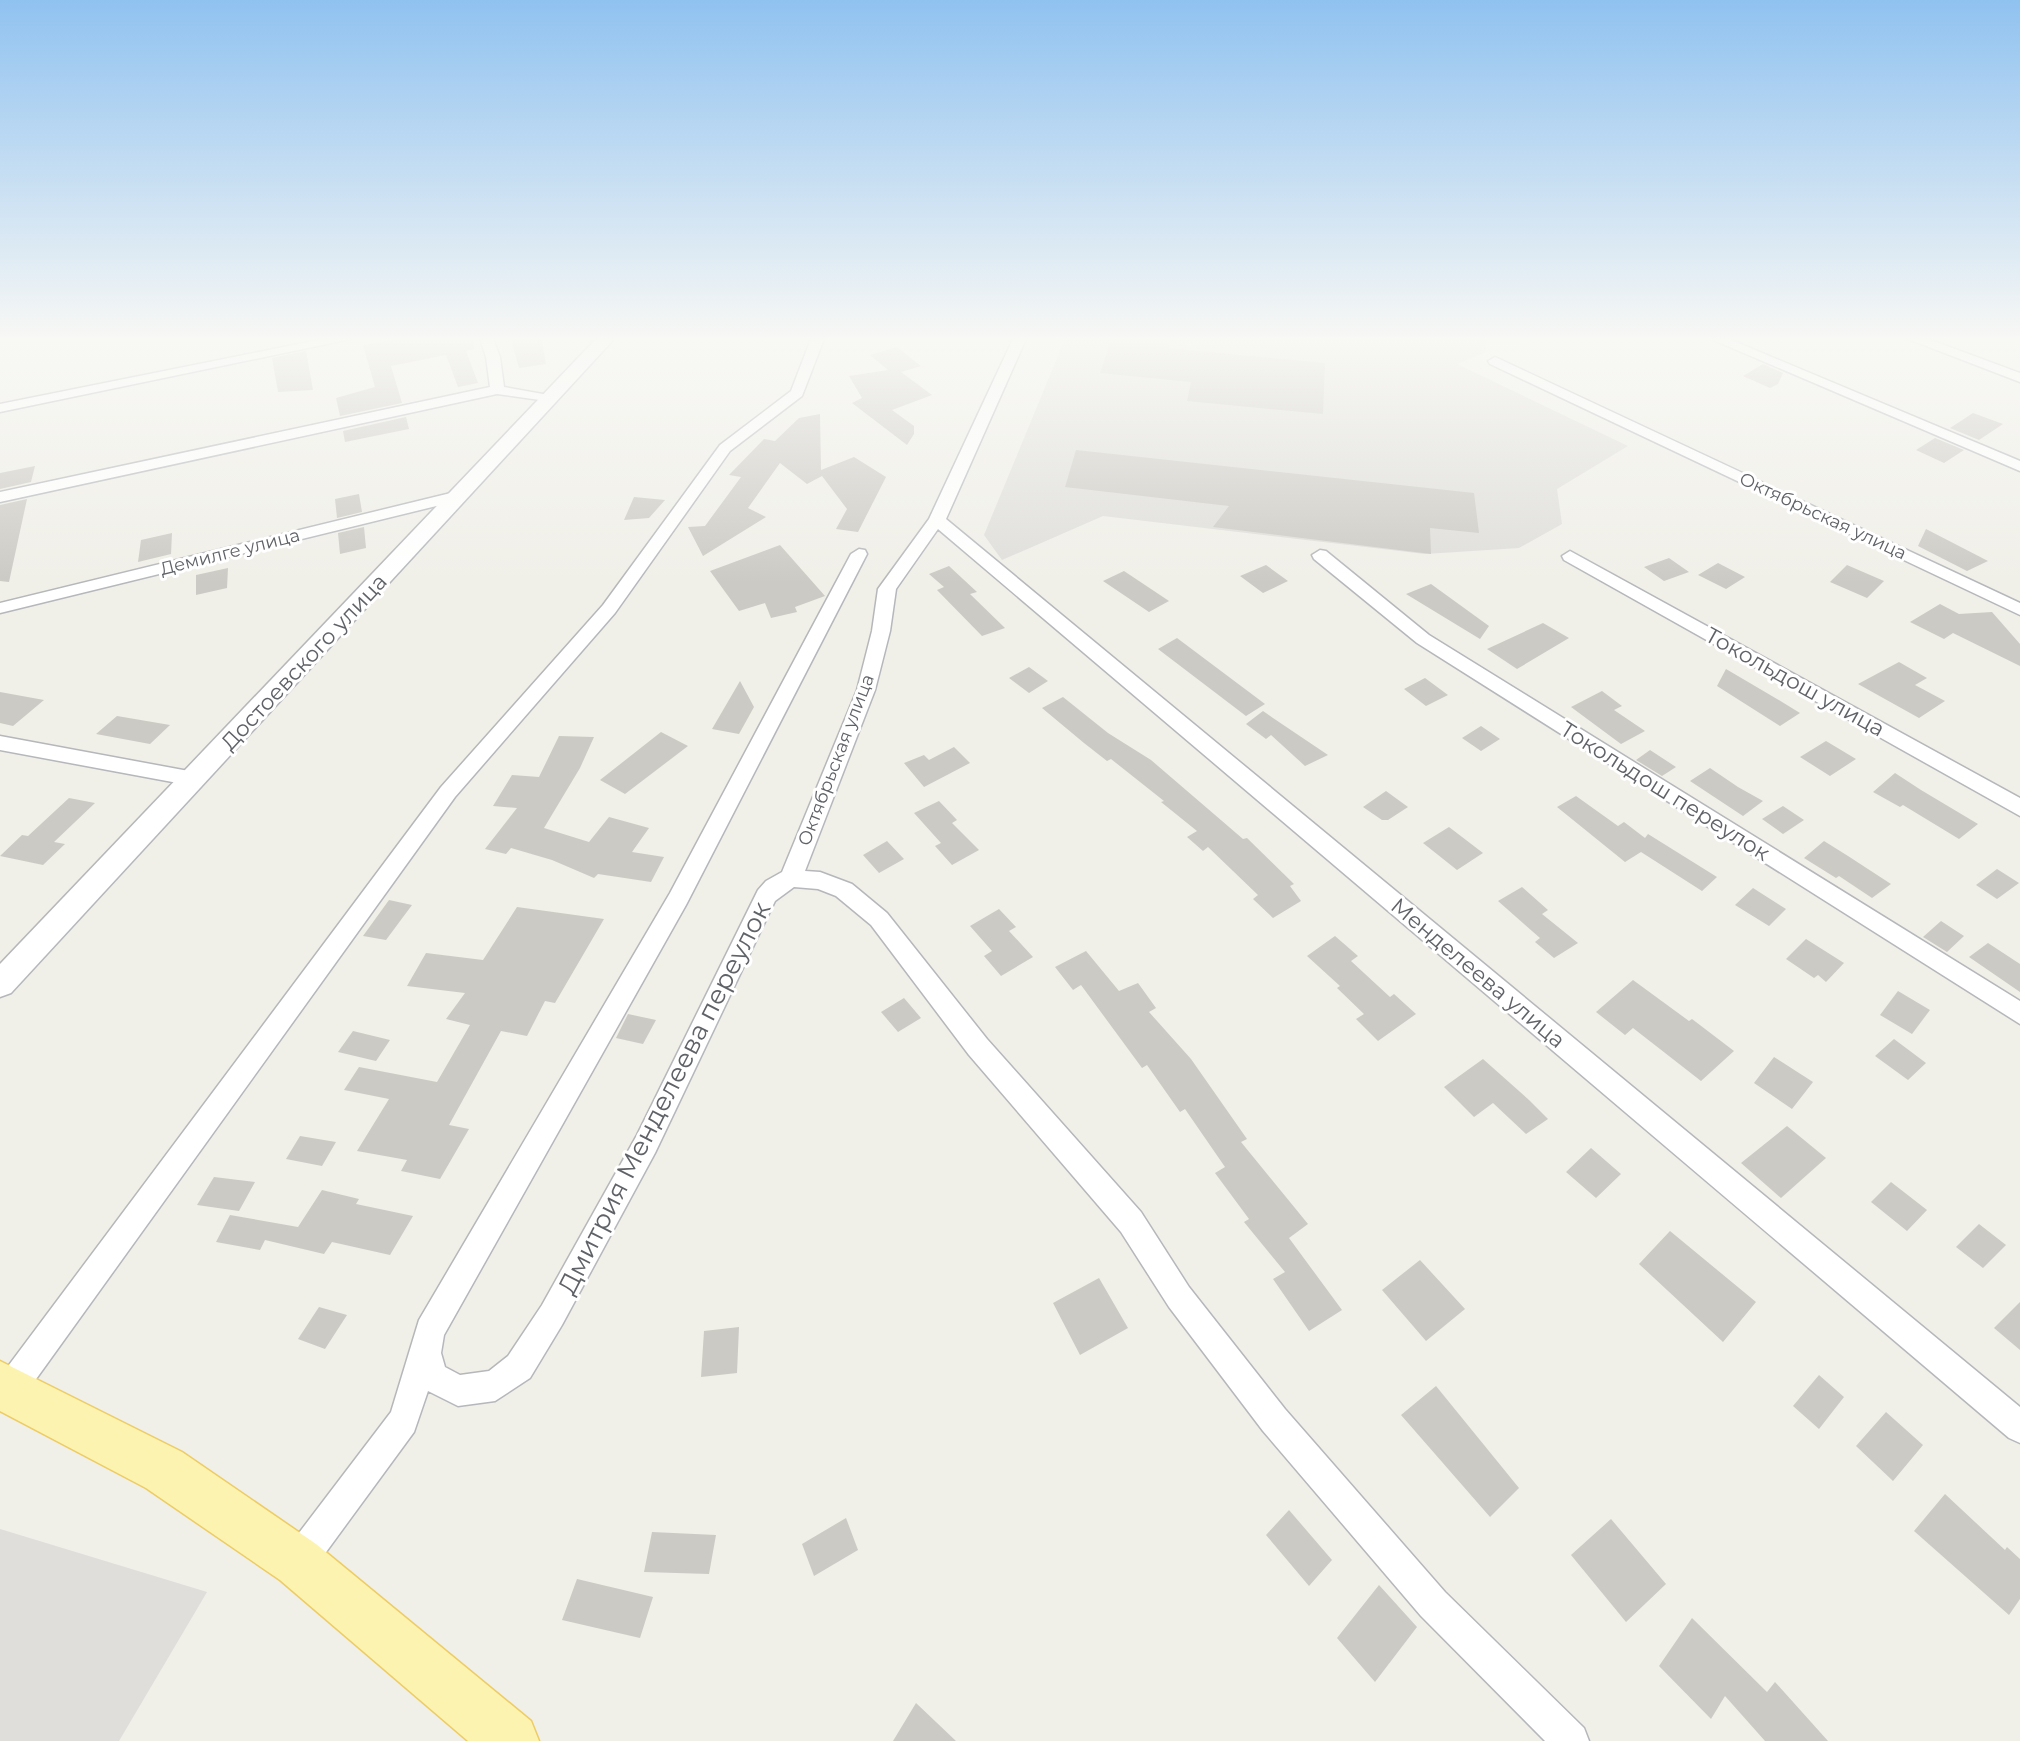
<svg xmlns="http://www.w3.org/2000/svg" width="2020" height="1741" font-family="Montserrat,sans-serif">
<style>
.industrial{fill:#dfdeda}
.building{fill:#cccac4}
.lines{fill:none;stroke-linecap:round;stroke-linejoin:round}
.minor-casing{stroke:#b5b7bb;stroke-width:3}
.tertiary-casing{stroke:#b5b7bb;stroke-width:3}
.primary-casing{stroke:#edcc64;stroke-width:3}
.minor{fill:#fff;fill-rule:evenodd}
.tertiary{fill:#fff;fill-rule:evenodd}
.primary{fill:#fcf3b1;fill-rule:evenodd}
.labels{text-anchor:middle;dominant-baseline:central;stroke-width:6;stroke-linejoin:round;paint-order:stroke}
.far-street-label{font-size:18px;fill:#5f6267;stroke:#fff}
.street-label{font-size:22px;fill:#5f6267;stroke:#fff}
.near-street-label{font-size:26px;fill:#5f6267;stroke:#fff}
</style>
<rect width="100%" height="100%" fill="#f0efe8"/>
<path class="industrial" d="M 1065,339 L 1486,339 L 1486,352 L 1457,364 L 1628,446 L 1557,489 L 1562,524 L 1519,548 L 1425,554 L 1103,516 L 1002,560 L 984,535 Z
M 0,1529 L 207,1592 L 119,1741 L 0,1741 Z"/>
<path class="building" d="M 392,340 L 473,340 L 474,349 L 466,351 L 478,383 L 458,387 L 446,355 L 391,366 L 402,403 L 340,416 L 336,398 L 375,387 L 363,345 Z
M 511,340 L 542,340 L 546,364 L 519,368 Z
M 1111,340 L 1170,340 L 1168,348 L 1325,363 L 1323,414 L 1187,401 L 1191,382 L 1100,373 Z
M 897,347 L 921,366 L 901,372 L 932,395 L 892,410 L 914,426 L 914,434 L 907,445 L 852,403 L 862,398 L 849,376 L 888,370 L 870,355 Z
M 306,351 L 313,390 L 278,392 L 272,358 Z
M 1763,364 L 1783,373 L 1778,384 L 1770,388 L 1743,376 Z
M 1973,413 L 2003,424 L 1979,440 L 1950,428 Z
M 820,414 L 821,470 L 854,457 L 886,477 L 858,532 L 836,529 L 847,509 L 822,476 L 807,484 L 780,463 L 748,508 L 766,517 L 703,556 L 688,527 L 705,526 L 741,477 L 729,475 L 764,439 L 775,441 L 799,418 Z
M 406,417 L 409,429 L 345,442 L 343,431 Z
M 1935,438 L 1964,450 L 1944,463 L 1916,450 Z
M 1076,450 L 1474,493 L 1479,533 L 1430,528 L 1431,554 L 1213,527 L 1229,506 L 1065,487 Z
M 35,466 L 31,482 L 0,489 L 0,473 Z
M 359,494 L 362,512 L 337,518 L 335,499 Z
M 634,497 L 665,500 L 649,518 L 624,520 Z
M 27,499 L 9,582 L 0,581 L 0,505 Z
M 364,527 L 366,548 L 340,554 L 338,533 Z
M 1926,529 L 1988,561 L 1967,571 L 1918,546 Z
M 172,533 L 171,554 L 138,562 L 141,540 Z
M 780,545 L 825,596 L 795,607 L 797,612 L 771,618 L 765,603 L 739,611 L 710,571 Z
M 1669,558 L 1689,572 L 1664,581 L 1644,567 Z
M 1718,563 L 1745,577 L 1726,589 L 1698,575 Z
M 1266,565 L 1288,581 L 1263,593 L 1240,576 Z
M 1847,565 L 1884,581 L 1867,598 L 1830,582 Z
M 949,566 L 977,592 L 970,594 L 1005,628 L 982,636 L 937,590 L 944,587 L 929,574 Z
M 228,568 L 227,588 L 196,595 L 196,575 Z
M 1124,571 L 1169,601 L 1149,612 L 1103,581 Z
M 1431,584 L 1489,626 L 1480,639 L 1406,594 Z
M 1940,604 L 1959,614 L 1992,612 L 2020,644 L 2020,666 L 1953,633 L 1944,639 L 1910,622 Z
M 1543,623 L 1569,638 L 1517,669 L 1487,649 Z
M 1177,638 L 1265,704 L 1246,716 L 1158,649 Z
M 1899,662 L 1927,678 L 1915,685 L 1945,701 L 1919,718 L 1858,684 Z
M 1029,667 L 1048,681 L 1029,693 L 1009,678 Z
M 1726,669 L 1777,699 L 1800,713 L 1780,726 L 1717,686 Z
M 1425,678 L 1448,695 L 1426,706 L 1404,689 Z
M 740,681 L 754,707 L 739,734 L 712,729 Z
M 1602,691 L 1622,706 L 1614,710 L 1645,731 L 1621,744 L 1571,707 Z
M 0,692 L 44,700 L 13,726 L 0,723 Z
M 1063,697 L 1108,733 L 1151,760 L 1243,839 L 1247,838 L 1294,884 L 1290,886 L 1301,901 L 1273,918 L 1253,899 L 1258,895 L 1208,847 L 1203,851 L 1187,837 L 1197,831 L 1161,802 L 1164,801 L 1111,759 L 1107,761 L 1084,743 L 1042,708 Z
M 1263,711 L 1273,718 L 1328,755 L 1305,766 L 1271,735 L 1266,739 L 1246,724 Z
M 117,716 L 170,725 L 150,744 L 96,734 Z
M 1481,726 L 1500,739 L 1481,751 L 1462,738 Z
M 661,732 L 688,746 L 625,794 L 600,780 Z
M 559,736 L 594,737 L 580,768 L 544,828 L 589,842 L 609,817 L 649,828 L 632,852 L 664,857 L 651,882 L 598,874 L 594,878 L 552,860 L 511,848 L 506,854 L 485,849 L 517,808 L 493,806 L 512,775 L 539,777 Z
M 1826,741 L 1856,759 L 1830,776 L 1800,757 Z
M 954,747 L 970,763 L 924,787 L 904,763 L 924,755 L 929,760 Z
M 1650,750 L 1676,767 L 1662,776 L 1636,760 Z
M 1710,768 L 1738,787 L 1763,801 L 1743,816 L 1690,781 Z
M 1895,773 L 1921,790 L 1978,824 L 1959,839 L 1903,805 L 1900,807 L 1873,792 Z
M 1386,791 L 1408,807 L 1388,820 L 1382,820 L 1363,807 Z
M 1576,796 L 1618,826 L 1624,822 L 1645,838 L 1648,834 L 1717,877 L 1702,891 L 1641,852 L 1625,862 L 1557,807 Z
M 69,798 L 95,803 L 54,842 L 65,844 L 43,865 L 0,856 L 22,835 L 28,836 Z
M 939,801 L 957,820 L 952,823 L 979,850 L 952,865 L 935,846 L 941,843 L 914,813 Z
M 1783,806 L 1804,820 L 1783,834 L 1762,819 Z
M 1449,827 L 1483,853 L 1457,870 L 1423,843 Z
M 887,841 L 904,859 L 879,873 L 863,855 Z
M 1824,841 L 1848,856 L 1891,884 L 1872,898 L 1839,876 L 1836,878 L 1804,858 Z
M 1997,869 L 2019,883 L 1997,899 L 1976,885 Z
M 1522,887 L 1548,910 L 1542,914 L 1578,943 L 1554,958 L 1535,942 L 1540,938 L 1498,901 Z
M 1753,888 L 1786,909 L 1769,926 L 1735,905 Z
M 389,900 L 412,905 L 386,940 L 363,936 Z
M 517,907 L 604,919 L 555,1003 L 545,1001 L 527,1036 L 501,1031 L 449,1125 L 469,1129 L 440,1179 L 401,1171 L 407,1160 L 357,1151 L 389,1099 L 344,1090 L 359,1067 L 437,1082 L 470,1025 L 446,1019 L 465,993 L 407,986 L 426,953 L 483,960 Z
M 999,909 L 1016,927 L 1009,931 L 1033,957 L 1001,976 L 984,956 L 992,951 L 970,926 Z
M 1941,921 L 1964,936 L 1947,952 L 1923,937 Z
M 1335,936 L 1358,956 L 1351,961 L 1390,997 L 1394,994 L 1416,1014 L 1378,1041 L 1356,1019 L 1364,1014 L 1337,988 L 1340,986 L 1307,956 Z
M 1806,939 L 1844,963 L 1826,982 L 1818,975 L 1814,978 L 1786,959 Z
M 1988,943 L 2020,964 L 2020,992 L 1969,957 Z
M 1086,951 L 1119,991 L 1138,983 L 1156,1008 L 1149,1012 L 1191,1059 L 1247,1139 L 1241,1142 L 1308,1224 L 1289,1238 L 1342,1310 L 1309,1331 L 1273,1279 L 1285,1272 L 1244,1222 L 1249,1219 L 1215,1173 L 1225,1167 L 1185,1109 L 1180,1112 L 1147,1065 L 1142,1068 L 1081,985 L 1073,990 L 1055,967 Z
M 1633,980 L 1689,1021 L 1692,1019 L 1734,1051 L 1701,1081 L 1633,1028 L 1625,1035 L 1596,1012 Z
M 1898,991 L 1930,1010 L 1912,1034 L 1880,1015 Z
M 904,998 L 921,1018 L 898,1032 L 881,1012 Z
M 628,1014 L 656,1020 L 643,1044 L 616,1038 Z
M 353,1031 L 390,1040 L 376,1061 L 338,1052 Z
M 1894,1039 L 1926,1063 L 1908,1080 L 1875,1056 Z
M 1774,1057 L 1813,1082 L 1792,1109 L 1754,1083 Z
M 1483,1059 L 1529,1100 L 1548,1119 L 1526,1134 L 1493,1103 L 1474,1117 L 1444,1087 Z
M 1787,1126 L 1826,1158 L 1781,1198 L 1741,1163 Z
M 300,1136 L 336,1142 L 322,1166 L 286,1159 Z
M 1591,1148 L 1621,1174 L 1596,1198 L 1566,1172 Z
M 214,1177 L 255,1182 L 239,1211 L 197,1205 Z
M 1891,1182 L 1927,1210 L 1907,1231 L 1871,1202 Z
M 322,1190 L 359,1199 L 356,1204 L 413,1216 L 390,1255 L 332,1242 L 324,1254 L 265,1240 L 260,1250 L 216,1242 L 230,1215 L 298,1227 Z
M 1979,1224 L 2006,1245 L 1983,1268 L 1956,1247 Z
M 1670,1231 L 1756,1302 L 1723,1342 L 1639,1264 Z
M 1420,1260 L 1465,1309 L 1426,1341 L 1382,1290 Z
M 1099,1278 L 1128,1328 L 1080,1355 L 1053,1303 Z
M 2020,1302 L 2020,1350 L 1994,1328 Z
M 319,1307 L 347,1315 L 325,1349 L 298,1339 Z
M 739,1327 L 737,1373 L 701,1377 L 704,1331 Z
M 1819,1375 L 1844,1397 L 1819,1429 L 1793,1406 Z
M 1436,1386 L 1519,1488 L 1490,1517 L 1401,1415 Z
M 1886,1412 L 1923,1445 L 1893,1481 L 1856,1446 Z
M 1945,1494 L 2005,1550 L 2007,1547 L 2020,1559 L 2020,1599 L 2009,1615 L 1914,1531 Z
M 1289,1510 L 1332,1560 L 1309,1586 L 1266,1535 Z
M 846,1518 L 858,1550 L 814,1576 L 802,1544 Z
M 1611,1519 L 1666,1584 L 1626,1622 L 1571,1555 Z
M 652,1532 L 716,1535 L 709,1574 L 644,1572 Z
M 577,1579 L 653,1597 L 640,1638 L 562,1620 Z
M 1379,1585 L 1417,1627 L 1375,1682 L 1337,1638 Z
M 1692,1618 L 1767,1692 L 1775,1682 L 1828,1741 L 1765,1741 L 1725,1696 L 1711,1719 L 1659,1666 Z
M 916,1703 L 956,1741 L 893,1741 Z"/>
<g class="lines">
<g class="minor-casing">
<path id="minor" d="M 323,339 L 351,339 L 0,412 L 0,404 Z
M 480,339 L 493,339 L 500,357 L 504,387 L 554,396 L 554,402 L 497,394 L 0,502 L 0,492 L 490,387 L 486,357 Z
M 811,339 L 824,339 L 802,396 L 730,451 L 615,613 L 455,797 L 21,1400 L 10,1404 L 0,1400 L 0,1377 L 441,787 L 603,605 L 720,445 L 791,391 Z
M 1013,339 L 1026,339 L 946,519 L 2020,1407 L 2020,1443 L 2009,1438 L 938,529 L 896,589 L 890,631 L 875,690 L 805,871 L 820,872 L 852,884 L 887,913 L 987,1039 L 1141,1212 L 1189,1287 L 1285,1409 L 1445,1592 L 1584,1728 L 1589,1741 L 1545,1741 L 1421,1616 L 1263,1431 L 1169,1307 L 1121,1232 L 969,1055 L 871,925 L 836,896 L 818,889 L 794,887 L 775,901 L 655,1153 L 562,1325 L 530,1378 L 495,1401 L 458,1406 L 428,1391 L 414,1432 L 310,1574 L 298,1579 L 286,1574 L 281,1562 L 286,1550 L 391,1412 L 419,1320 L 670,893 L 851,554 L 859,549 L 865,550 L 867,554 L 686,905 L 444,1335 L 441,1353 L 445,1367 L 460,1375 L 489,1371 L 508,1356 L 542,1305 L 637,1135 L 758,890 L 766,881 L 782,872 L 857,690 L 872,631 L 878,589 L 929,519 Z
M 1711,339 L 1729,339 L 2020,461 L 2020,471 Z
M 1908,339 L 1928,339 L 2020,373 L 2020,382 Z
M 1495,357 L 2020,603 L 2020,615 L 1490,364 L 1488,361 Z
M 459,491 L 467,496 L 465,499 L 0,613 L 0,603 Z
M 1320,550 L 1326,551 L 1429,635 L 2020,1001 L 2020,1024 L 1417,643 L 1314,559 L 1312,555 Z
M 1570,551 L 2020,798 L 2020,816 L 1564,560 L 1562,556 Z
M 0,736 L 194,772 L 201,774 L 204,779 L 201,784 L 194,786 L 0,750 Z"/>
</g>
<g class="tertiary-casing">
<path id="tertiary" d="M 596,339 L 614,339 L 11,993 L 0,997 L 0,964 Z"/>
</g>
<g class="primary-casing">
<path id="primary" d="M 0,1361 L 182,1452 L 316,1544 L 531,1721 L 539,1741 L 468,1741 L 280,1580 L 146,1488 L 0,1411 Z"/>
</g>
<use href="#minor" class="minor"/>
<use href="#tertiary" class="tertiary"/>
<use href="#primary" class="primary"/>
</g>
<linearGradient id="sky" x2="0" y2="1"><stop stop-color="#90c2f0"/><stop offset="0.58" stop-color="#f8f8f5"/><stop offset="1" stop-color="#f8f8f5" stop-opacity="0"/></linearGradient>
<rect width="2020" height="583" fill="url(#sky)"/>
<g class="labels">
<g class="far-street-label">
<text transform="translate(1823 516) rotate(25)">Октябрьская улица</text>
<text transform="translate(230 552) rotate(-14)">Демилге улица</text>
<text transform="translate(836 760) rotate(-69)">Октябрьская улица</text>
</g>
<g class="street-label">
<text transform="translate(304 662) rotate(-47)">Достоевского улица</text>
<text transform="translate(1795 682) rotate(29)">Токольдош улица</text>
<text transform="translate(1665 791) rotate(32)">Токольдош переулок</text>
<text transform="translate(1478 973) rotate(40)">Менделеева улица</text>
</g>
<g class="near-street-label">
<text transform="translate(664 1098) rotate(-63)">Дмитрия Менделеева переулок</text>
</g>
</g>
</svg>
